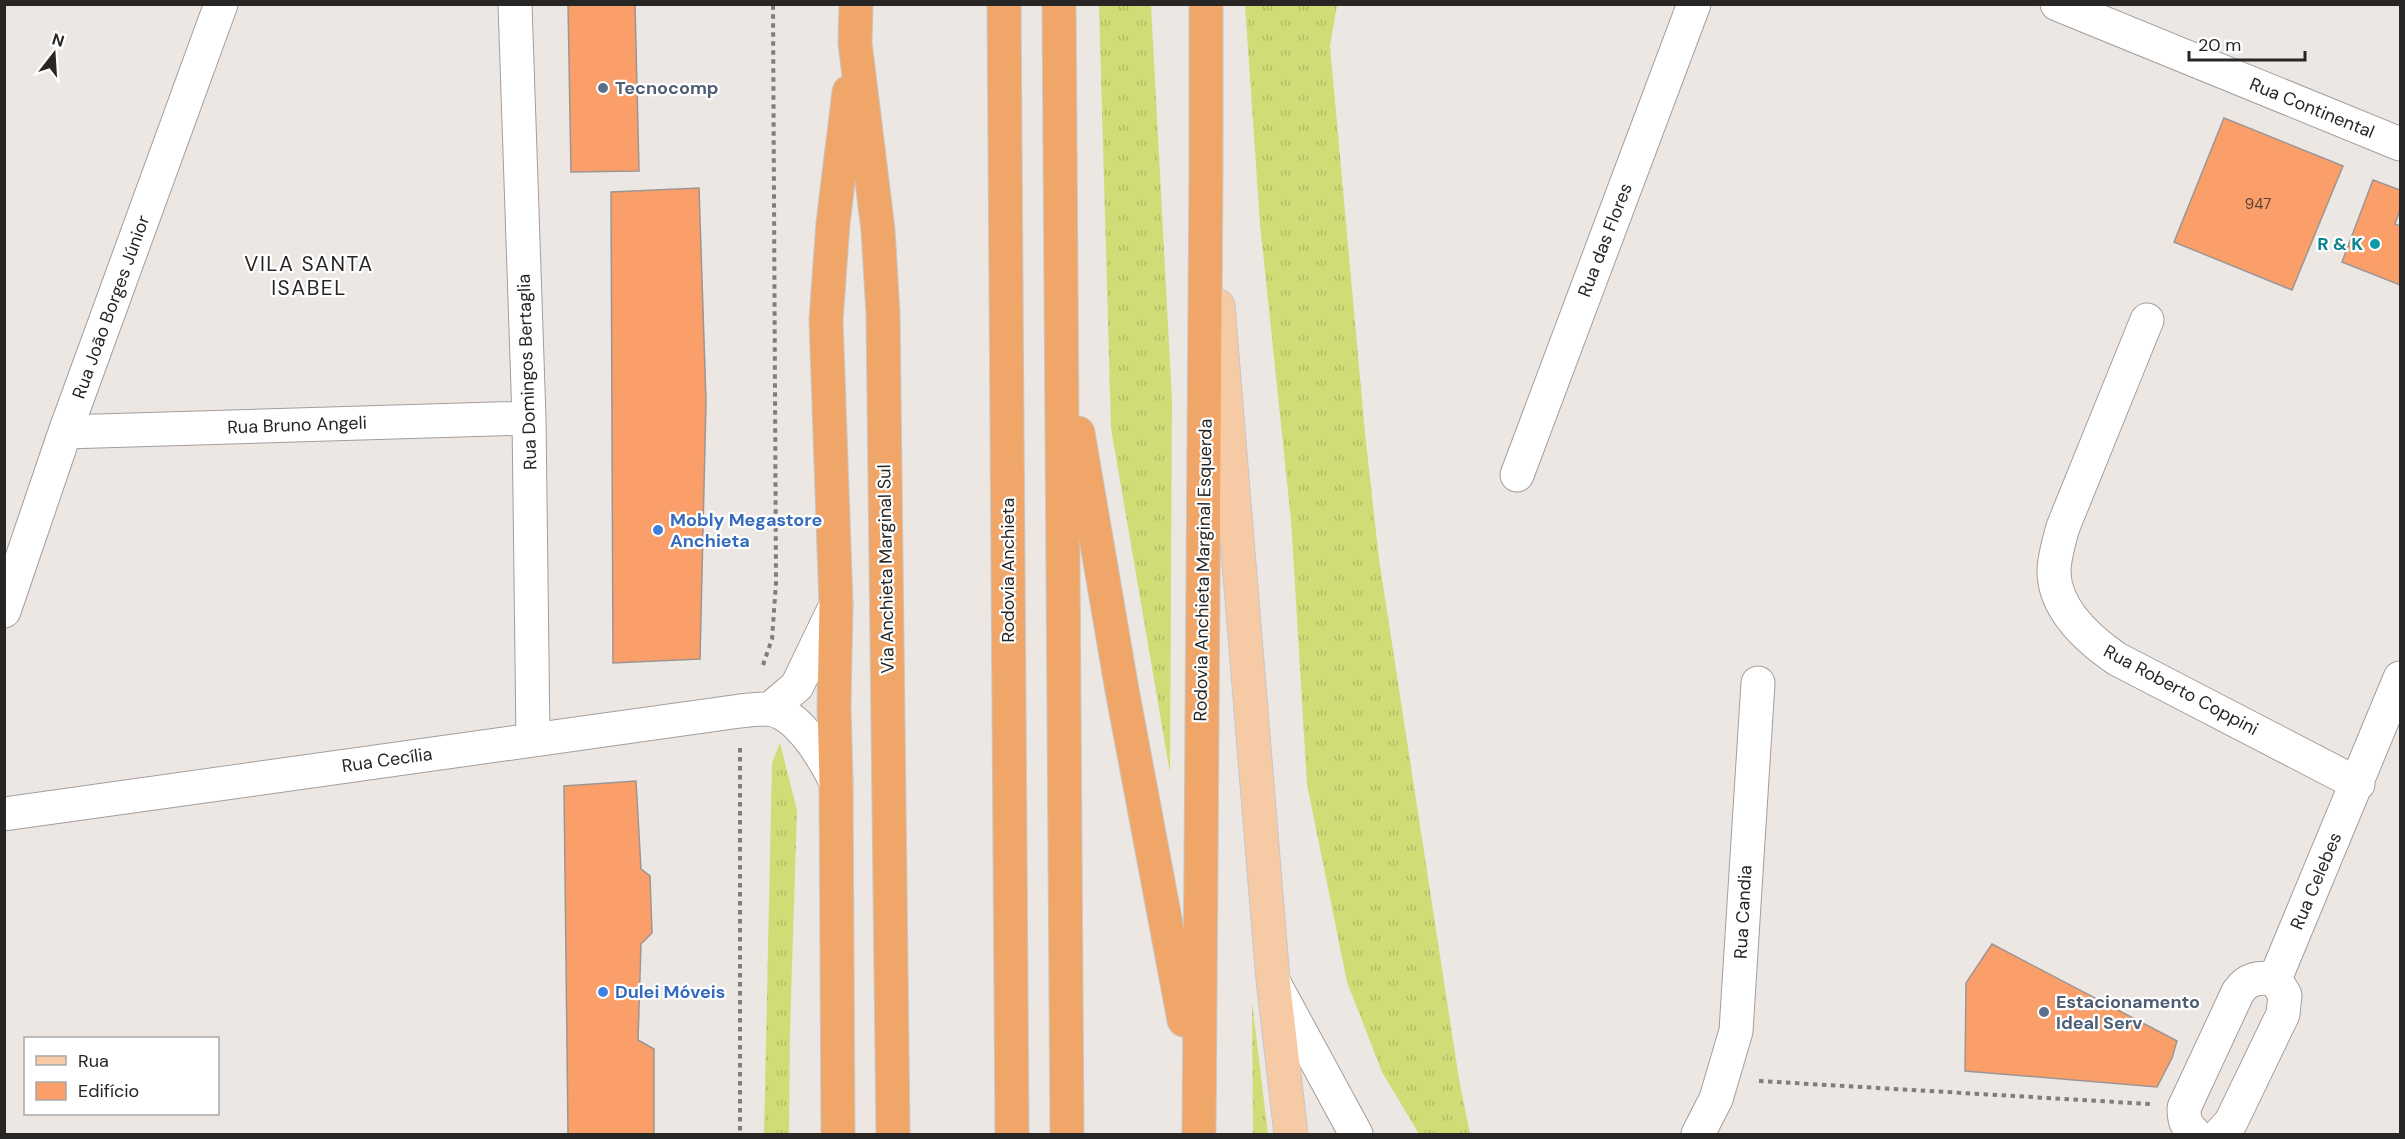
<svg xmlns="http://www.w3.org/2000/svg" width="2405" height="1139" font-family="'DM Sans',sans-serif">
<style>
.grass{fill:url(#grass-tufts)}
.building{fill:#fa9f6a;stroke:#9c9693;stroke-width:1.5}
.lines{fill:none;stroke-linecap:round;stroke-linejoin:round}
.minor-casing{stroke:#a39e9b;stroke-width:35}
.major-casing{stroke:#c7c7c6;stroke-width:35}
.highway-casing{stroke:#c7c7c6;stroke-width:35}
.path{stroke:#817d7b;stroke-width:4;stroke-dasharray:4.5 4.5;stroke-linecap:butt}
.minor{stroke:#fff;stroke-width:33}
.major{stroke:#f6caa5;stroke-width:33}
.highway{stroke:#f0a669;stroke-width:33}
.service-dot{fill:#5c6f8a;stroke:#fff;stroke-width:2}
.culture-dot{fill:#0f9aa8;stroke:#fff;stroke-width:2}
.shop-dot{fill:#3f7fe0;stroke:#fff;stroke-width:2}
.labels{text-anchor:middle;dominant-baseline:central;stroke-width:4.5;stroke-linejoin:round;paint-order:stroke}
.number-label{font-size:15px;fill:#5c4436}
.service-label{font-size:18px;font-weight:bold;fill:#4e5e75;stroke:#fff;text-anchor:start}
.street-label{font-size:18px;fill:#282625;stroke:#fff}
.culture-label{font-size:18px;font-weight:bold;fill:#0d838f;stroke:#fff;text-anchor:end}
.shop-label{font-size:18px;font-weight:bold;fill:#366cbe;stroke:#fff;text-anchor:start}
.quarter-label{font-size:21px;letter-spacing:1.5px;fill:#282625;stroke:#fff}
</style>
<defs>
<pattern id="grass-tufts" width="24" height="20" patternUnits="userSpaceOnUse" patternTransform="scale(1.5)"><rect width="24" height="20" fill="#d0dc76"/><path d="M3 7l-1-3M5 7V3M7 7l1-3M15 17l-1-3M17 17v-4M19 17l1-3" fill="none" stroke="#b3bd66"/></pattern>
</defs>
<rect width="100%" height="100%" fill="#ede7e4"/>
<path class="grass" d="M 1099,5 L 1151,5 L 1172,400 L 1170,773 L 1111,428 Z
M 1245,5 L 1337,5 L 1330,46 L 1365,433 L 1379,559 L 1459,1079 L 1470,1134 L 1419,1134 L 1382,1072 L 1347,982 L 1307,784 L 1291,520 L 1260,224 Z
M 780,743 L 797,810 L 790,1030 L 789,1134 L 764,1134 L 772,763 Z
M 1252,1002 L 1268,1134 L 1253,1134 Z"/>
<path class="building" d="M 568,4 L 635,4 L 639,171 L 571,172 Z
M 2224,118 L 2343,166 L 2292,290 L 2174,242 Z
M 2373,180 L 2400,190 L 2400,210 L 2395,224 L 2400,226 L 2400,285 L 2342,262 Z
M 699,188 L 706,401 L 700,659 L 613,663 L 611,192 Z
M 636,781 L 641,869 L 650,876 L 652,933 L 641,944 L 638,1040 L 654,1049 L 654,1134 L 568,1134 L 564,786 Z
M 1992,944 L 2177,1041 L 2172,1058 L 2157,1087 L 1965,1071 L 1966,983 Z"/>
<g class="lines">
<g class="minor-casing">
<path id="minor" d="M 515,4 L 529,418 L 533,739
M 2057,4 L 2400,144
M 2147,320 L 2063,527 C 2059,541 2055,555 2054,569 C 2053,608 2088,639 2117,659 L 2358,784
M 65,432 L 529,418
M 1517,475 L 1694,4
M 4,611 L 65,432 L 221,4
M 770,709 L 797,686 L 836,605
M 4,814 L 740,711 C 749,710 759,709 768,709 C 798,712 824,758 836,782
M 2275,979 L 2400,678
M 1274,983 L 1356,1134
M 1698,1134 L 1716,1099 L 1736,1031 L 1758,683
M 2195,1134 C 2186,1126 2184,1120 2184,1108 L 2238,992 C 2248,978 2258,977 2275,979 L 2285,995 L 2283,1014 L 2231,1122 L 2220,1134"/>
</g>
<g class="major-casing">
<path id="major" d="M 1218,306 L 1273,980 L 1291,1134"/>
</g>
<g class="highway-casing">
<path id="highway" d="M 856,4 L 855,43 L 878,230 L 883,314 L 893,1134
M 1004,4 L 1012,1134
M 1059,4 L 1067,1134
M 1078,433 L 1122,690 L 1184,1020
M 838,1134 L 836,782 L 834,706 L 836,605 L 826,320 L 833,223 L 849,92
M 1199,1134 L 1206,168 L 1206,4"/>
</g>
<path class="path" d="M 763,665 L 772,639 L 776,583 L 773,4
M 740,748 L 740,1134
M 1759,1081 L 2150,1104"/>
<use href="#minor" class="minor"/>
<use href="#major" class="major"/>
<use href="#highway" class="highway"/>
</g>
<g class="service-dot">
<circle cx="603" cy="88" r="6"/>
<circle cx="2044" cy="1012" r="6"/>
</g>
<circle class="culture-dot" cx="2375" cy="244" r="6"/>
<g class="shop-dot">
<circle cx="658" cy="530" r="6"/>
<circle cx="603" cy="992" r="6"/>
</g>
<g class="labels">
<g class="number-label">
<text x="2258" y="204">947</text>
</g>
<g class="service-label">
<text x="615" y="88">Tecnocomp</text>
<text x="2056" y="1002">Estacionamento<tspan x="2056" dy="21">Ideal Serv</tspan></text>
</g>
<g class="street-label">
<text transform="translate(2312 108) rotate(22)">Rua Continental</text>
<text transform="translate(1605 240) rotate(-69)">Rua das Flores</text>
<text transform="translate(111 307) rotate(-70)">Rua João Borges Júnior</text>
<text transform="translate(527 372) rotate(-92)">Rua Domingos Bertaglia</text>
<text transform="translate(297 425) rotate(-2)">Rua Bruno Angeli</text>
<text transform="translate(886 569) rotate(-91)">Via Anchieta Marginal Sul</text>
<text transform="translate(1008 570) rotate(-90)">Rodovia Anchieta</text>
<text transform="translate(1203 570) rotate(-89)">Rodovia Anchieta Marginal Esquerda</text>
<text transform="translate(2181 690) rotate(28)">Rua Roberto Coppini</text>
<text transform="translate(387 760) rotate(-8)">Rua Cecília</text>
<text transform="translate(2316 881) rotate(-67)">Rua Celebes</text>
<text transform="translate(1743 912) rotate(-87)">Rua Candia</text>
</g>
<g class="culture-label">
<text x="2363" y="244">R &amp; K</text>
</g>
<g class="shop-label">
<text x="670" y="520">Mobly Megastore<tspan x="670" dy="21">Anchieta</tspan></text>
<text x="615" y="992">Dulei Móveis</text>
</g>
<g class="quarter-label">
<text x="309" y="264">VILA SANTA<tspan x="309" dy="24">ISABEL</tspan></text>
</g>
</g>
<rect width="2405" height="1139" fill="none" stroke="#282625" stroke-width="12"/>
<rect x="24" y="1037" width="195" height="78" fill="#ffffff" stroke="#a9a8a8" stroke-width="1.5"/>
<rect x="36" y="1056" width="30" height="9" fill="#f6caa5" stroke="#a9a8a8" stroke-width="1.5"/>
<text x="78" y="1067" font-size="18" fill="#282625">Rua</text>
<rect x="36" y="1082" width="30" height="18" fill="#fa9f6a" stroke="#a9a8a8" stroke-width="1.5"/>
<text x="78" y="1097" font-size="18" fill="#282625">Edifício</text>
<g transform="translate(54 54) rotate(17)" stroke="#ffffff" stroke-width="4.5" paint-order="stroke">
<path d="M0-4.5L10 22L0 15L-10 22Z" fill="#282625"/>
<text y="-9" font-size="16" font-weight="bold" text-anchor="middle" fill="#282625">N</text>
</g>
<path d="M2189 51v9h116v-9" fill="none" stroke="#282625" stroke-width="3"/>
<text x="2198" y="51" font-size="18" fill="#282625" stroke="#ffffff" stroke-width="4.5" paint-order="stroke">20 m</text>
</svg>
